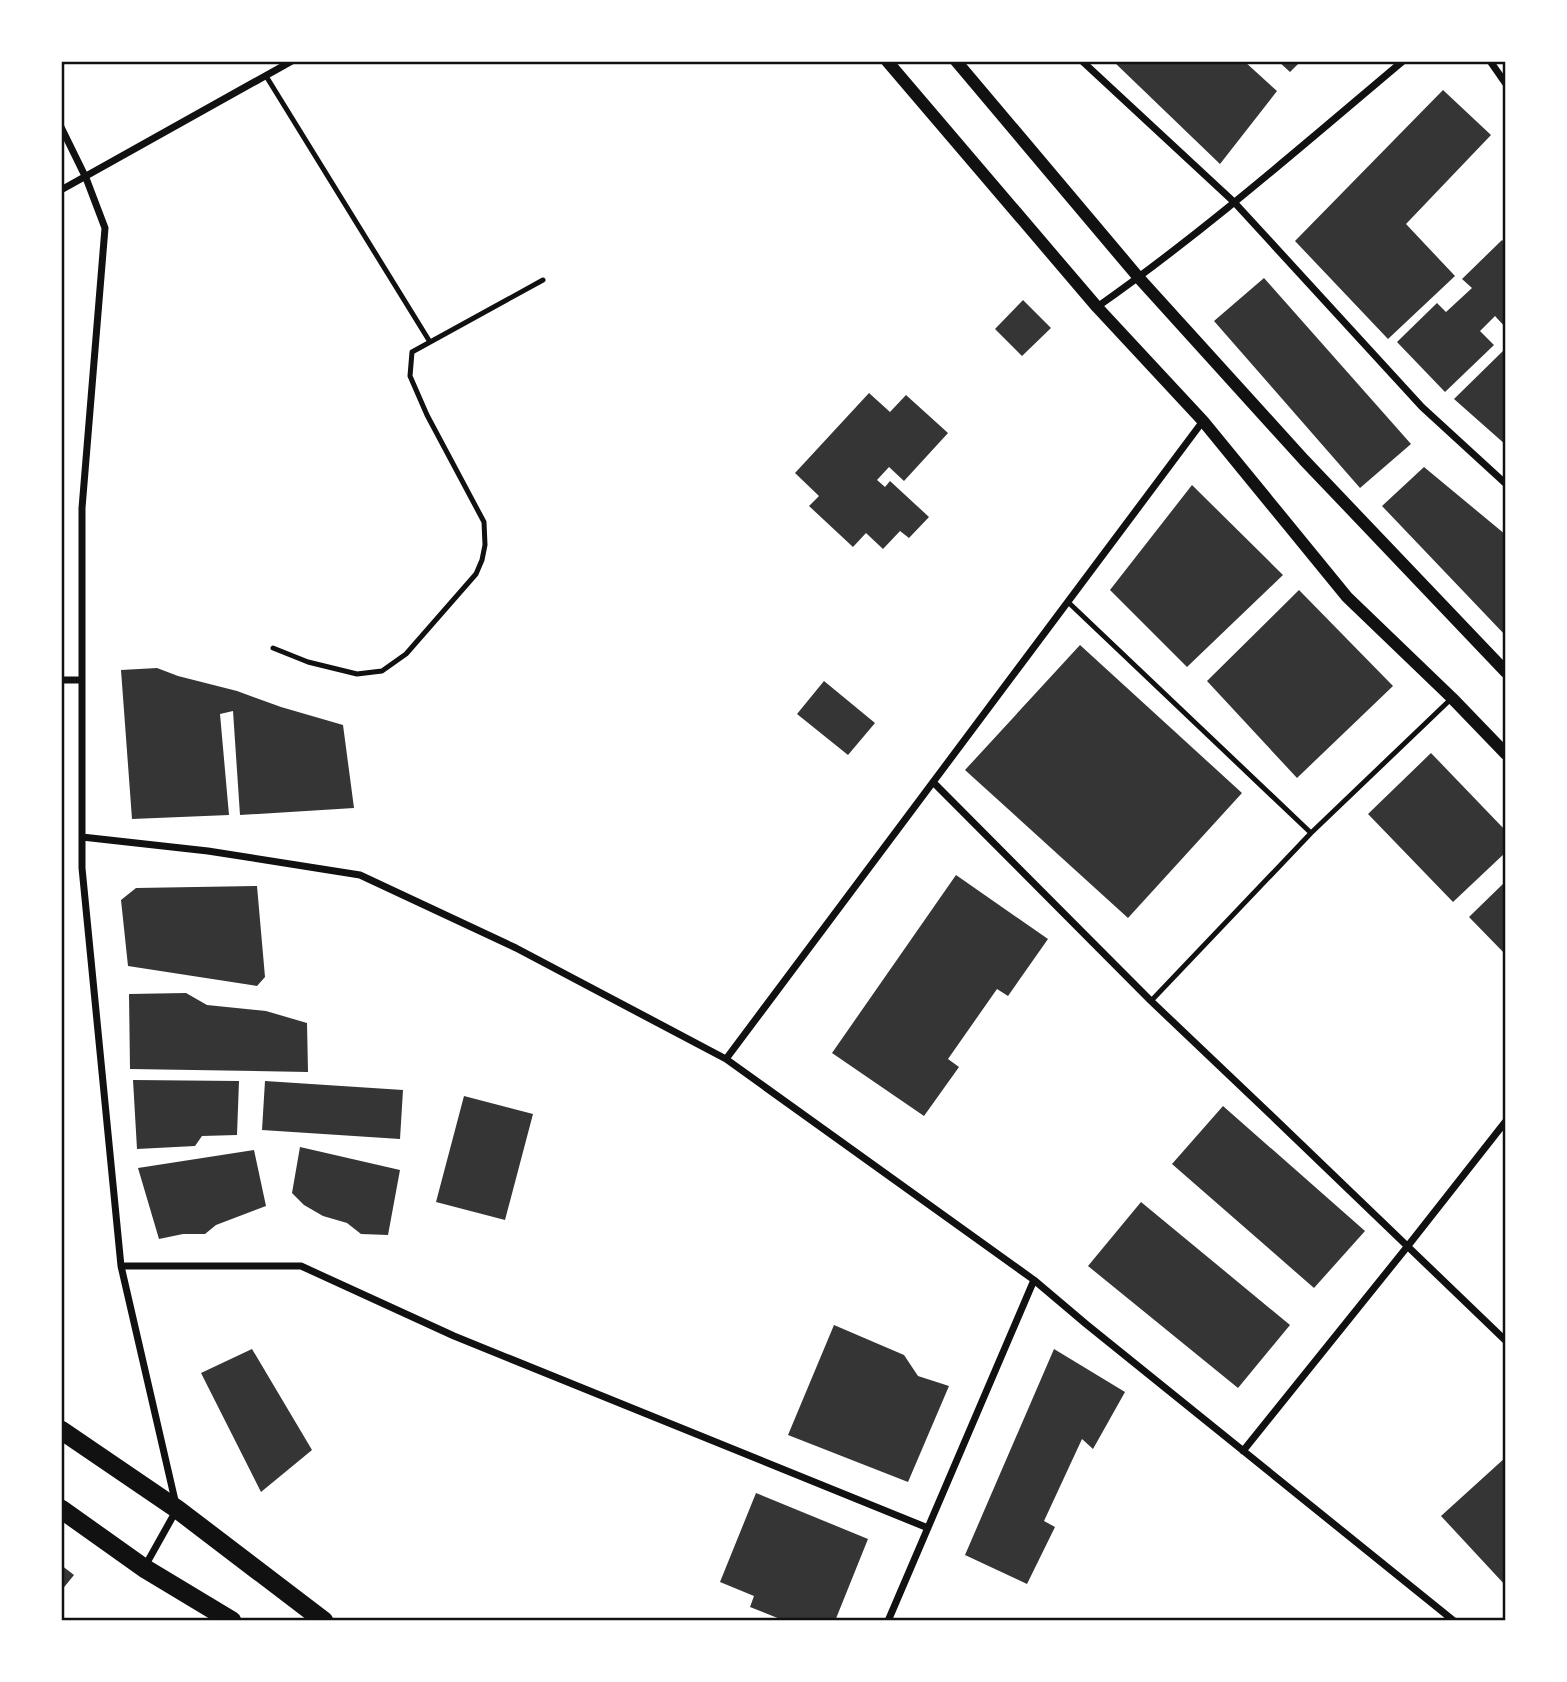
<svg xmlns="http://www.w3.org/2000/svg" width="1567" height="1682" font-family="Merriweather,serif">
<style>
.building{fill:#353535}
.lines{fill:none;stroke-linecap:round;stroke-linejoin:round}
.service{stroke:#111;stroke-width:5}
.minor{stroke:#111;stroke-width:7}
.tertiary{stroke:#111;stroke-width:12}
.trunk{stroke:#111;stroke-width:19}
.neatline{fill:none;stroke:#111;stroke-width:2.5}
</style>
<rect width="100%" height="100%" fill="#fff"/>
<path class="building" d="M 1113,61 L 1244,61 L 1277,91 L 1220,164 Z
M 1278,61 L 1301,61 L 1290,72 Z
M 1443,90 L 1491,135 L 1406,224 L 1455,276 L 1388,339 L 1295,241 Z
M 1502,240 L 1506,244 L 1506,328 L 1495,316 L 1480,331 L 1494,345 L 1445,392 L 1397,342 L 1437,303 L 1446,312 L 1472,288 L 1462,279 Z
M 1264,278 L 1411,444 L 1360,488 L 1214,321 Z
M 1023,300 L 1051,328 L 1022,356 L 995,329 Z
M 1506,348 L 1506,445 L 1454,399 Z
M 869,393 L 890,412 L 906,395 L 948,433 L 904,481 L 889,467 L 877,480 L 885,487 L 890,481 L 929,517 L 909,538 L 900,531 L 883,549 L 866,533 L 853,547 L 809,506 L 819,496 L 795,473 Z
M 1424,467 L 1506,535 L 1506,636 L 1382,506 Z
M 1192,485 L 1283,575 L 1187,667 L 1110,590 Z
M 1299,590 L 1393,686 L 1297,778 L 1207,681 Z
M 1080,645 L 1242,793 L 1128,918 L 965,770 Z
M 157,668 L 178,676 L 237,691 L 281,707 L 343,725 L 354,808 L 240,815 L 233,711 L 220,714 L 229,815 L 132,819 L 121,670 Z
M 824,681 L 875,723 L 848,755 L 797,714 Z
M 1431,753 L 1506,831 L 1506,852 L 1453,902 L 1368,814 Z
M 956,875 L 1048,939 L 1008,996 L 997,989 L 948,1059 L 959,1067 L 924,1116 L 832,1053 Z
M 1506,881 L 1506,955 L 1469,917 Z
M 257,886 L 265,977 L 257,986 L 128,966 L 121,900 L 136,888 Z
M 186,993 L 207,1005 L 266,1011 L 307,1023 L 308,1072 L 130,1069 L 129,994 Z
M 133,1080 L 239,1081 L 237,1135 L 202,1136 L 195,1146 L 137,1149 Z
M 265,1081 L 403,1090 L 400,1139 L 262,1130 Z
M 464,1096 L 533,1114 L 505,1220 L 436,1202 Z
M 1223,1106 L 1365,1231 L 1314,1288 L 1172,1164 Z
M 300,1147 L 400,1170 L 388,1235 L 361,1234 L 347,1223 L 323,1216 L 304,1205 L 292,1193 Z
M 254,1150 L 266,1206 L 216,1225 L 205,1234 L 183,1234 L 159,1239 L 138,1168 Z
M 1141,1202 L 1290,1325 L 1238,1388 L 1088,1266 Z
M 834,1325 L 904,1355 L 918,1376 L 949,1386 L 908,1482 L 788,1435 Z
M 252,1349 L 312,1450 L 261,1492 L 201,1373 Z
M 1054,1349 L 1125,1392 L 1093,1449 L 1082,1439 L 1044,1521 L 1055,1527 L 1027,1584 L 965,1555 Z
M 1506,1457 L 1506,1586 L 1441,1516 Z
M 756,1493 L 868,1539 L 835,1621 L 785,1621 L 750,1607 L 754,1596 L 720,1582 Z
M 61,1565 L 74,1575 L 61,1591 Z"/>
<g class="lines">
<path class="service" d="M 266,76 L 430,342
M 1068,602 L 1311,833
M 273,648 L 308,662 L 357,674 L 382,671 L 406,654 L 476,574 L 482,560 L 485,545 L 484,522 L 427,415 L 410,376 L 412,352 L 543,280
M 1151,1001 L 1311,833 L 1452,698"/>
<path class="minor" d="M 1082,61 L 1234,202 L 1422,407 L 1506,484
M 1490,61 L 1506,84
M 61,127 L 86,178 L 105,228 L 82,508 L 82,868 L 121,1266 L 177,1509 L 144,1568
M 61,190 L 292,61
M 1097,307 C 1204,232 1303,145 1403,61
M 61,680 L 82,680
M 933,782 L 1151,1001 L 1272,1116 L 1506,1341
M 82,837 L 208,851 L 360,875 L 516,948 L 726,1059 L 1034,1280 L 1086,1324 L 1454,1621
M 726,1059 L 1203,421
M 121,1266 L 301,1266 L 454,1336 L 928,1528
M 1243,1451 L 1407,1247 L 1506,1121
M 888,1621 L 1034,1280"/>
<path class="tertiary" d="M 887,61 L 1097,307 L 1203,421 L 1347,597 L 1452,698 L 1506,754
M 956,61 L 1139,278 L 1304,460 L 1506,672"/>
<path class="trunk" d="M 61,1430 L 177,1509 L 324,1621
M 61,1509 L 144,1568 L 232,1621"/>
</g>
<rect width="1567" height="1682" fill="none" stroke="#ffffff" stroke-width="126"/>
<rect x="63" y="63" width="1441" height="1556" class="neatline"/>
</svg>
